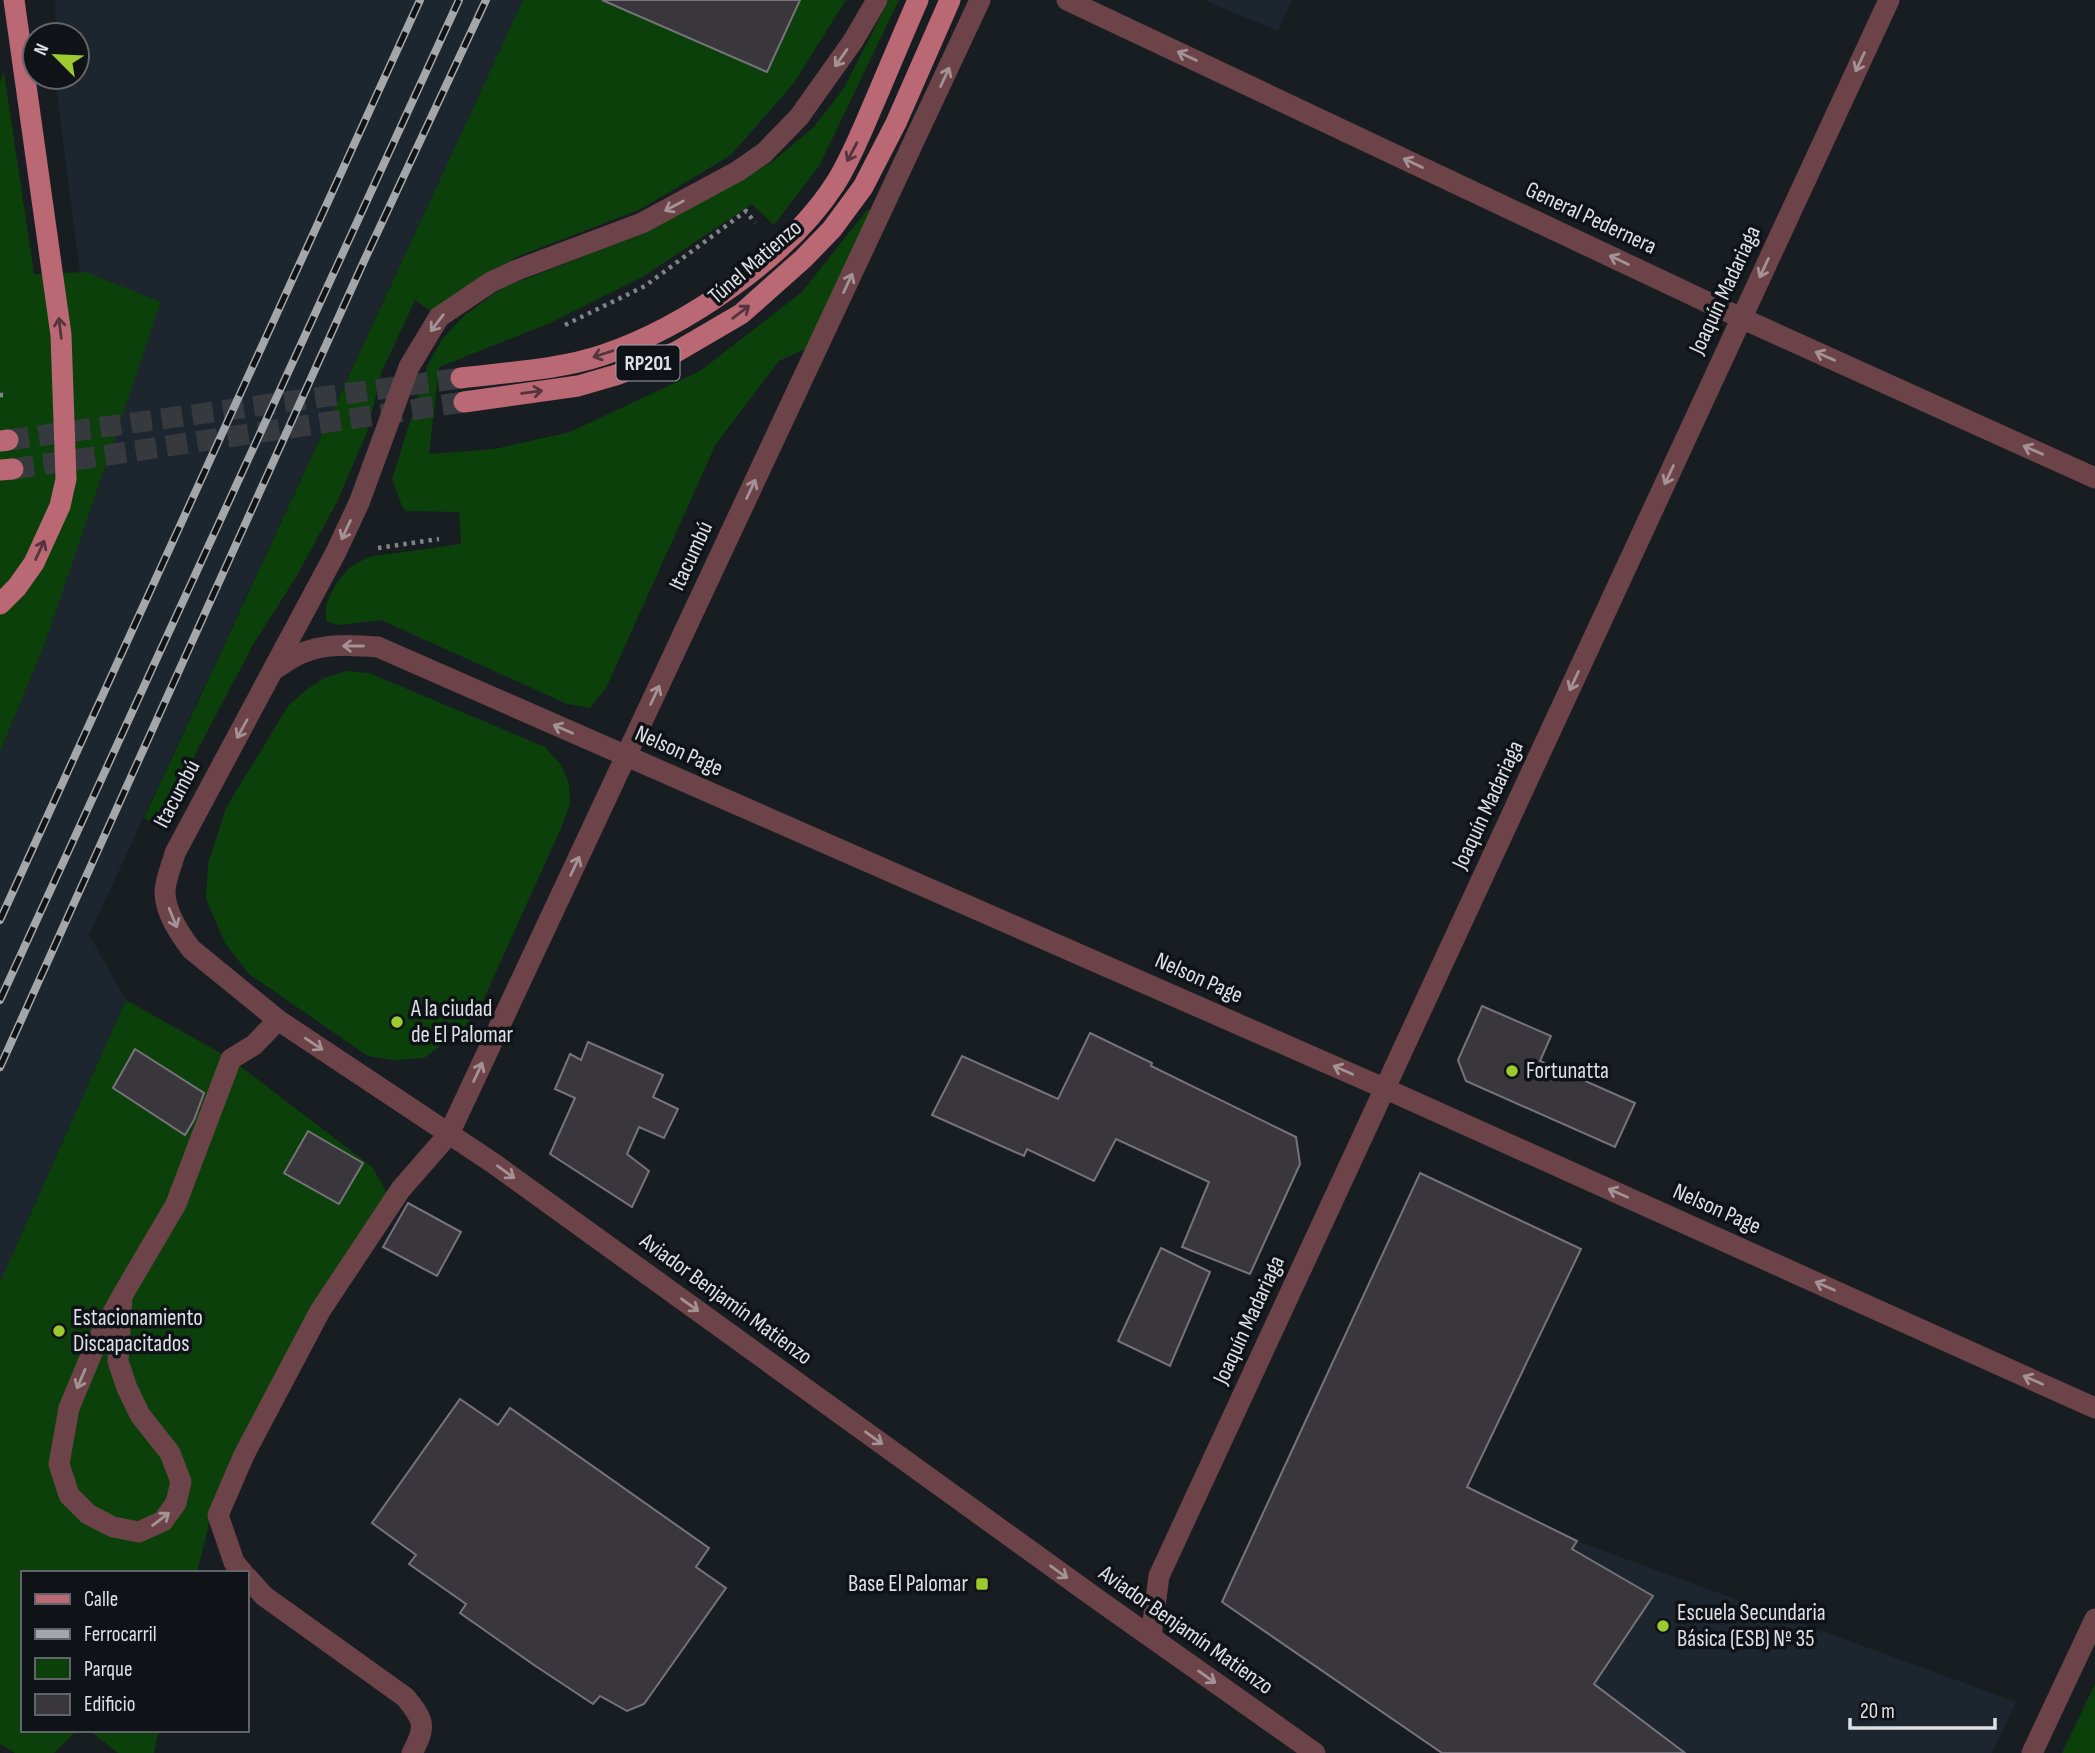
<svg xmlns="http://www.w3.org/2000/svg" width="2095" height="1753" font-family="'Sofia Sans Condensed',sans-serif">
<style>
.built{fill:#1d252f}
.green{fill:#0c400b}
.building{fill:#39363c;stroke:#77737a;stroke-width:2}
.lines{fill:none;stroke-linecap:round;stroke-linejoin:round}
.major-tunnel{stroke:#363a3f;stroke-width:21;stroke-dasharray:21 10;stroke-linecap:butt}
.path{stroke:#808489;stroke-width:4.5;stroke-dasharray:3.5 5;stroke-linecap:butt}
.minor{stroke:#6b4348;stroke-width:21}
.major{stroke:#ba6874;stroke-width:21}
.rail-casing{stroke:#a3a7ab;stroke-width:8}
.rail{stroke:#0f1318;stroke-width:5;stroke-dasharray:16;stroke-linecap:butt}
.oneway{stroke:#a49296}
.oneway2{stroke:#53353d}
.poi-dot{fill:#9dca30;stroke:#0f1318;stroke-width:2.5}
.labels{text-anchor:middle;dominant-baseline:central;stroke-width:7;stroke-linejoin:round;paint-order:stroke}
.shield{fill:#0f1318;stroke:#9fa2a7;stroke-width:2}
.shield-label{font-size:21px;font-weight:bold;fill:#dde0e4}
.street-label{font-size:23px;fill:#dde0e4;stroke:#0f1318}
.poi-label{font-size:23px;fill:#dde0e4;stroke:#0f1318;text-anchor:start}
</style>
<rect width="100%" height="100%" fill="#181d22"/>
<path class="built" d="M 55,0 L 523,0 L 89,935 L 126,1000 L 0,1282 L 0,752 L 44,646 L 80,273 L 56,87 L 56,77 L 77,77 L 77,35 L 56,35 Z
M 1204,0 L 1292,0 L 1278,31 Z
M 1577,1541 L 2016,1702 L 1992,1753 L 1442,1753 L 1434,1747 Z"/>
<path class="green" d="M 523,0 L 846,0 L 794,83 L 731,155 L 641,209 L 514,258 L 491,282 L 439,317 L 415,300 L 382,371 L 367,432 L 338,500 L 296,577 L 254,643 L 170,802 L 162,827 L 144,818 Z
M 889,0 L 899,0 L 819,166 L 774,225 L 752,204 L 644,276 L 550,323 L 439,367 L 429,454 L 495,449 L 570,432 L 700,371 L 802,292 L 868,209 L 884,213 L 807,348 L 779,361 L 716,444 L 606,688 L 590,708 L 567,704 L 381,620 L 338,625 L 326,621 L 326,605 L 335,585 L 349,568 L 368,557 L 461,544 L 459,512 L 406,511 L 402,506 L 392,479 L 428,364 L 443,338 L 465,315 L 502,288 L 647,232 L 772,162 L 814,127 L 844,88 Z
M 4,72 L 34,274 L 86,272 L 161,302 L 44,646 L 0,752 L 0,82 Z
M 347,671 L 369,673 L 545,747 L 561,765 L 569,784 L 570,804 L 562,826 L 476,1016 L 451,1038 L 424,1058 L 394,1060 L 368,1056 L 249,974 L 225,943 L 206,899 L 208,864 L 226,808 L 288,706 L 306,690 L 324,678 Z
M 126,1000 L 231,1059 L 372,1167 L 389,1196 L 217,1490 L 197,1573 L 23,1573 L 23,1730 L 77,1730 L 54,1753 L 15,1753 L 0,1744 L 0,1282 Z
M 2095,1684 L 2095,1753 L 2062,1753 Z
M 89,1730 L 159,1730 L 154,1753 L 118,1753 Z"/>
<path class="building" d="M 602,0 L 800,0 L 767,72 Z
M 1482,1006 L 1551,1036 L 1540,1061 L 1635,1103 L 1615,1147 L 1466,1081 L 1458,1060 Z
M 1090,1033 L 1152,1063 L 1151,1066 L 1296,1137 L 1300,1164 L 1250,1274 L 1182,1247 L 1209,1182 L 1116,1139 L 1094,1181 L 1027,1149 L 1024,1156 L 932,1115 L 962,1056 L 1058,1099 Z
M 588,1042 L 663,1075 L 653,1097 L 678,1109 L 664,1138 L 639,1127 L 627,1154 L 649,1171 L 632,1207 L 550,1154 L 575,1098 L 555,1089 L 570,1054 L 581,1060 Z
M 135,1049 L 204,1093 L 194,1120 L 185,1135 L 113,1088 Z
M 308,1131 L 363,1163 L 339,1204 L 284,1173 Z
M 1420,1173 L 1581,1249 L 1467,1487 L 1577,1541 L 1572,1549 L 1653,1596 L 1594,1684 L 1685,1753 L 1442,1753 L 1222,1602 Z
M 408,1203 L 461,1232 L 437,1276 L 383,1247 Z
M 1161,1248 L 1210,1272 L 1170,1366 L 1118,1341 Z
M 460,1399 L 498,1425 L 510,1408 L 709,1548 L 696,1567 L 726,1588 L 644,1704 L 627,1711 L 600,1696 L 593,1704 L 534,1665 L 460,1613 L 466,1604 L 409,1564 L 416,1555 L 372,1523 Z"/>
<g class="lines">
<path class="major-tunnel" d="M 8,440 L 461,378
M 13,469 L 464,402"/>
<path class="path" d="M 565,325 L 645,286 L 746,211 L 755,223
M 0,395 L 3,395
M 378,548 L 439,539"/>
<path class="minor" d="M 877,0 L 853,41 L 799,117 L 764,153 L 738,171 L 642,223 L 517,270 L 491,282 L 439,317 L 409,367 L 359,503 L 335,554 L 175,853 C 172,865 165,880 165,892 C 165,912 179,933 191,949 L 278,1020 L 493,1163 L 1097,1599 L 1315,1753
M 1067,0 L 1741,318 L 2095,478
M 275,669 C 283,664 291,658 300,654 C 323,643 353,645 378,647 L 1386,1089 L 2095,1408
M 122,1296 L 118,1361 L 127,1388 L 140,1415 L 170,1453 L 181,1482 L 176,1503 L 163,1521 L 139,1532 L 113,1527 L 88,1514 L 69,1495 L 59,1464 L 69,1408 L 97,1341 L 122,1296 L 176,1204 L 231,1059 L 254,1045 L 278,1020
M 243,1573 L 234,1562 L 218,1515 L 244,1455 L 320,1311 L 401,1189 L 449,1134 L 980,0
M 247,1577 L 264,1596 L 405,1697 C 424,1720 427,1726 412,1753
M 1151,1637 L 1159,1576 L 1889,0
M 2032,1753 L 2095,1619"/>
<path class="major" d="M 461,378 C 508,372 558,370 603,355 C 685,327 787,258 835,184 C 851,159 862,130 874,103 C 889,68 903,34 918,0
M 464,402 L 578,386 L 616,375 L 676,352 L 741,314 L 803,259 L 832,229 L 863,187 L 896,123 L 950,0
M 0,441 L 8,440
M 0,470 L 13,469
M 0,604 L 17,587 L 34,563 L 60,506 L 66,479 L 61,335 L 14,0"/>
<g class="rail-casing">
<path id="rail" d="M 0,920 L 420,0
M 0,1000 L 459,0
M 0,1067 L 364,261 L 486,0"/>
</g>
<use href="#rail" class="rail"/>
</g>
<defs><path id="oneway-shaft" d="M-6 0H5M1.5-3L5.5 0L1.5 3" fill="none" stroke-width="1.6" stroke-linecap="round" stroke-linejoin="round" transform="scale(1.75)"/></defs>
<g class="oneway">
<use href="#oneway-shaft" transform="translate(1187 56) rotate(-155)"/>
<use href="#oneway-shaft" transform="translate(841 58) rotate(125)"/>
<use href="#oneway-shaft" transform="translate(1860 62) rotate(115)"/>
<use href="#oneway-shaft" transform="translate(945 77) rotate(-65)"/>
<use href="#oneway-shaft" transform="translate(1413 163) rotate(-155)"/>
<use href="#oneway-shaft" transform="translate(674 206) rotate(152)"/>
<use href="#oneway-shaft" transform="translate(1619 260) rotate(-155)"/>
<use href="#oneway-shaft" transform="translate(1764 268) rotate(115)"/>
<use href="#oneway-shaft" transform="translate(848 283) rotate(-65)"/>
<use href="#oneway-shaft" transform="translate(437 323) rotate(127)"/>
<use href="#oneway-shaft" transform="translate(1825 356) rotate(-156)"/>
<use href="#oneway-shaft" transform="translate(2033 450) rotate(-156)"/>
<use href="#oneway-shaft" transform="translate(1669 475) rotate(115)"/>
<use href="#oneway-shaft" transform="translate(751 489) rotate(-65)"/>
<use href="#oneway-shaft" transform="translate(346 530) rotate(115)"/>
<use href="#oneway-shaft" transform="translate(353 646) rotate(-180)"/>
<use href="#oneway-shaft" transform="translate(1574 681) rotate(115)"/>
<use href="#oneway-shaft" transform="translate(655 695) rotate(-65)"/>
<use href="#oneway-shaft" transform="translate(242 729) rotate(119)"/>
<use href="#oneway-shaft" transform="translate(563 729) rotate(-156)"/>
<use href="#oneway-shaft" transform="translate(575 866) rotate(-65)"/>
<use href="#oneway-shaft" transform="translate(173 918) rotate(68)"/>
<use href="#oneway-shaft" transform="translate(314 1044) rotate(34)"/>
<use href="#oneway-shaft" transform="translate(1343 1070) rotate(-156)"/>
<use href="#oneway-shaft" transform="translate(478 1072) rotate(-65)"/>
<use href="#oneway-shaft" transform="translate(506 1172) rotate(36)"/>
<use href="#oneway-shaft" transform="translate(1618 1193) rotate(-156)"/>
<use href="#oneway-shaft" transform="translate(1825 1286) rotate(-156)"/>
<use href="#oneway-shaft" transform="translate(690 1305) rotate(36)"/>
<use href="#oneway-shaft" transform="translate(81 1379) rotate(113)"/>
<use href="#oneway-shaft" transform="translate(2033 1380) rotate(-156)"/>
<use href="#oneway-shaft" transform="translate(874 1438) rotate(36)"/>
<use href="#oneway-shaft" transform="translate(161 1519) rotate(-38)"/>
<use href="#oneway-shaft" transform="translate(1059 1572) rotate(36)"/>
<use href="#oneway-shaft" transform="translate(1207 1677) rotate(35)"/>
</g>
<g class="oneway2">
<use href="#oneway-shaft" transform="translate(852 152) rotate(118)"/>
<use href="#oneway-shaft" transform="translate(741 312) rotate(-37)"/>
<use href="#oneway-shaft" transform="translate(60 328) rotate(-97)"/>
<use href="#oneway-shaft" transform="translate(603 354) rotate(162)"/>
<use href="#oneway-shaft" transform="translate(532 392) rotate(-8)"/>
<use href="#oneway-shaft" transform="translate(40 550) rotate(-65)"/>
</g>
<g class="poi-dot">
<circle cx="397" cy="1022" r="7"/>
<circle cx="1512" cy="1071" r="7"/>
<circle cx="59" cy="1331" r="7"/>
<rect x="975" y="1577" width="14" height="14" rx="3.5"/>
<circle cx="1663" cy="1626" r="7"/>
</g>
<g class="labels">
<rect class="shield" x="616.5" y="345.5" width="63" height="35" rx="5"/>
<g class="shield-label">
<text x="648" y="363">RP201</text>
</g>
<g class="street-label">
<text transform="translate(1591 218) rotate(25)">General Pedernera</text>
<text transform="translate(755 262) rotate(-41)">Túnel Matienzo</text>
<text transform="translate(1725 290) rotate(-65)">Joaquín Madariaga</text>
<text transform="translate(691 556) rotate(-65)">Itacumbú</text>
<text transform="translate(679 751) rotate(24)">Nelson Page</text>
<text transform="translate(177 794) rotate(-62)">Itacumbú</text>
<text transform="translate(1488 805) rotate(-65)">Joaquín Madariaga</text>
<text transform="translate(1199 978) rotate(24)">Nelson Page</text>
<text transform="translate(1717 1209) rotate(24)">Nelson Page</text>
<text transform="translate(726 1299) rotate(36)">Aviador Benjamín Matienzo</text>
<text transform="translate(1249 1320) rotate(-65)">Joaquín Madariaga</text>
<text transform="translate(1186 1630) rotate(35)">Aviador Benjamín Matienzo</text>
</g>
<g class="poi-label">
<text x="411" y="1009">A la ciudad<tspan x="411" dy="26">de El Palomar</tspan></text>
<text x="1526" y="1071">Fortunatta</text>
<text x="73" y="1318">Estacionamiento<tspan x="73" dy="26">Discapacitados</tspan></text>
<text x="968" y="1584" text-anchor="end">Base El Palomar</text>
<text x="1677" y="1613">Escuela Secundaria<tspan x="1677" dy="26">Básica (ESB) Nº 35</tspan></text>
</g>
</g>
<rect x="21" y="1571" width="228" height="161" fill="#0f1318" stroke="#61656a" stroke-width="2"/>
<rect x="35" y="1594" width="35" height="10" fill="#ba6874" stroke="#61656a" stroke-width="2"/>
<text x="84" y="1606" font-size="21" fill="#dde0e4">Calle</text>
<rect x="35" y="1629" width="35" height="10" fill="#a3a7ab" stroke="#61656a" stroke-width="2"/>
<text x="84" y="1641" font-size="21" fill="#dde0e4">Ferrocarril</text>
<rect x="35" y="1658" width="35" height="21" fill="#0c400b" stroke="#61656a" stroke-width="2"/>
<text x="84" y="1676" font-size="21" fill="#dde0e4">Parque</text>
<rect x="35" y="1694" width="35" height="21" fill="#39363c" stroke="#61656a" stroke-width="2"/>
<text x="84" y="1711" font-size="21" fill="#dde0e4">Edificio</text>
<g transform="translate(56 56) rotate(294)"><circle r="33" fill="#0f1318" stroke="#61656a" stroke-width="2"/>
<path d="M0-5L12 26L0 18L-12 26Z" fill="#9dca30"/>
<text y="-10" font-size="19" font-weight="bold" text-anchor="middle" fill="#dde0e4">N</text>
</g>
<path d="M1850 1718v10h145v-10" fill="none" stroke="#dde0e4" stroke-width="3.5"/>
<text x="1860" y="1718" font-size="21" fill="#dde0e4" stroke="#0f1318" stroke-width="5" paint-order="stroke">20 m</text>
</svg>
